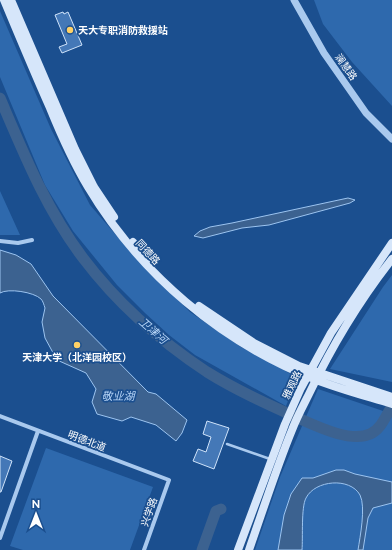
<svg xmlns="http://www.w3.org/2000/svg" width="392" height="550" font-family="Raleway,'Noto Sans SC',sans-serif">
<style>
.green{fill:#2e69ad}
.water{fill:#3c6290;stroke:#9cc4f0}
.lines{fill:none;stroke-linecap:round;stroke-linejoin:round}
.river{stroke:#3c6290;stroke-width:11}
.building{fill:#4478b7;stroke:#cfe3fa}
.service{stroke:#a9c9ee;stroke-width:2.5}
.minor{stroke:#a9c9ee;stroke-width:4}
.tertiary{stroke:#a9c9ee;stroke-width:7}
.secondary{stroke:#d6e6fa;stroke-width:8}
.poi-dot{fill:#ffd166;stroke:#1b4f8f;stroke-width:1.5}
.labels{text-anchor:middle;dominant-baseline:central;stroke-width:3.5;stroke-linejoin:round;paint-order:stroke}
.poi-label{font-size:10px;font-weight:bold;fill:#fff;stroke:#1b4f8f;text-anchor:start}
.street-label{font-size:10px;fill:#fff;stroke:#1b4f8f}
.water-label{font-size:11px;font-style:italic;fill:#b5d3f5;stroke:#1b4f8f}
</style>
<rect width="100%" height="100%" fill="#1b4f8f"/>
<path class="green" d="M 314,0 L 392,0 L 392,106 L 352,62 L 323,24 Z
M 0,11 L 51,129 L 90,205 L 136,258 L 190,312 L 241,347 L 272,363 L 294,376 L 296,381 L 286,406 L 195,355 L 169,335 L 145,313 L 117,285 L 73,231 L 45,185 L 0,77 Z
M 0,191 L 20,235 L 0,235 Z
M 392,275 L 392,382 L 330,369 L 383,287 Z
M 318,389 L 392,414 L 392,550 L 255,550 L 280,477 Z
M 46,448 L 153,487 L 130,550 L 23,550 L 10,546 Z"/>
<path class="water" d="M 348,198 L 355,200 L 350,203 L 269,225 L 242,228 L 203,238 L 194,236 L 200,231 L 210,227 L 232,223 Z
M 0,250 L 16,255 L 31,264 L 53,296 L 148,392 L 156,394 L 187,420 L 182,433 L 176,441 L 156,425 L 131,417 L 122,421 L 97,414 L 92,402 L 96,389 L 86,373 L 57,360 L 45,338 L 42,322 L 45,308 C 44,305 43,301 41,299 C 34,292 8,288 0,293 Z
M 336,470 L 344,470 L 355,474 L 392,482 L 392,503 L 373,508 L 368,518 L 363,550 L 358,550 C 360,537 366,507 360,495 C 350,477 315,480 306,498 C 301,507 303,538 302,550 L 278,550 L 284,515 L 291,494 L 302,478 L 313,478 Z"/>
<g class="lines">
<path class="river" d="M 0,98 C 24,154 46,209 83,258 C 117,303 160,341 207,372 C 236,390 267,404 298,418 C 316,426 351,443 370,434 C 381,430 386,415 392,406
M 202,550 L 216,511 L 221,509"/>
</g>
<path class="building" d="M 63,12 L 64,14 L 68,12 L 82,45 L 62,53 L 59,47 L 67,44 L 55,15 Z
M 207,421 L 229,428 L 214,469 L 193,461 L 198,449 L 206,452 L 211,437 L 203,434 Z
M 0,456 L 12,461 L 1,492 L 0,492 Z"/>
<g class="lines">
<path class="service" d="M 227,444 L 270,459"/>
<path class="minor" d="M 0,241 L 18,243 L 32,240
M 0,416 L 169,480 L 144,550
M 0,538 L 38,431"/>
<path class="tertiary" d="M 294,0 L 324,53 L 366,113 L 392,139"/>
<path class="secondary" d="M 4,0 C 19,36 34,72 50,108 C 61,135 73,162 88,187 C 140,274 221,342 314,379 C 339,389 366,396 392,404
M 11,0 L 75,149 L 94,187 L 114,217
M 133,242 L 152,264
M 199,306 L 254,343 L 299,366 L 392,397
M 238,550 L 285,424 L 301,388 L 331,333 L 392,243
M 249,550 C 263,510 276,469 292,430 C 297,417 303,406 309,394 C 332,346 359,301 392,259"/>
</g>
<g class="poi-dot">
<circle cx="70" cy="30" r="4"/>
<circle cx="77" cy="345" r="4"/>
</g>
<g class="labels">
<g class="poi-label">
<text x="78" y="30">天大专职消防救援站</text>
<text x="77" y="357" text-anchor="middle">天津大学（北洋园校区）</text>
</g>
<g class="street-label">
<text transform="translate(346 67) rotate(55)">澜慧路</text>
<text transform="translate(148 252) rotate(48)">同德路</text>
<text transform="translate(292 385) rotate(-64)">雅观路</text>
<text transform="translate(87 441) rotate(21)">明德北道</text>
<text transform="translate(149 512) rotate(-71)">兴学路</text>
</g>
<g class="water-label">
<text transform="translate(153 331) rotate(41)">卫津河</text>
<text x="118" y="396">敬业湖</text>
</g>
</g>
<g transform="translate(36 514)" stroke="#1b4f8f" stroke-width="3" paint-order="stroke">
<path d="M0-3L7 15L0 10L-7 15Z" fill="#ffffff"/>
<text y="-6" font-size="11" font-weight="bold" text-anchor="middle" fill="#ffffff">N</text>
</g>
</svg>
